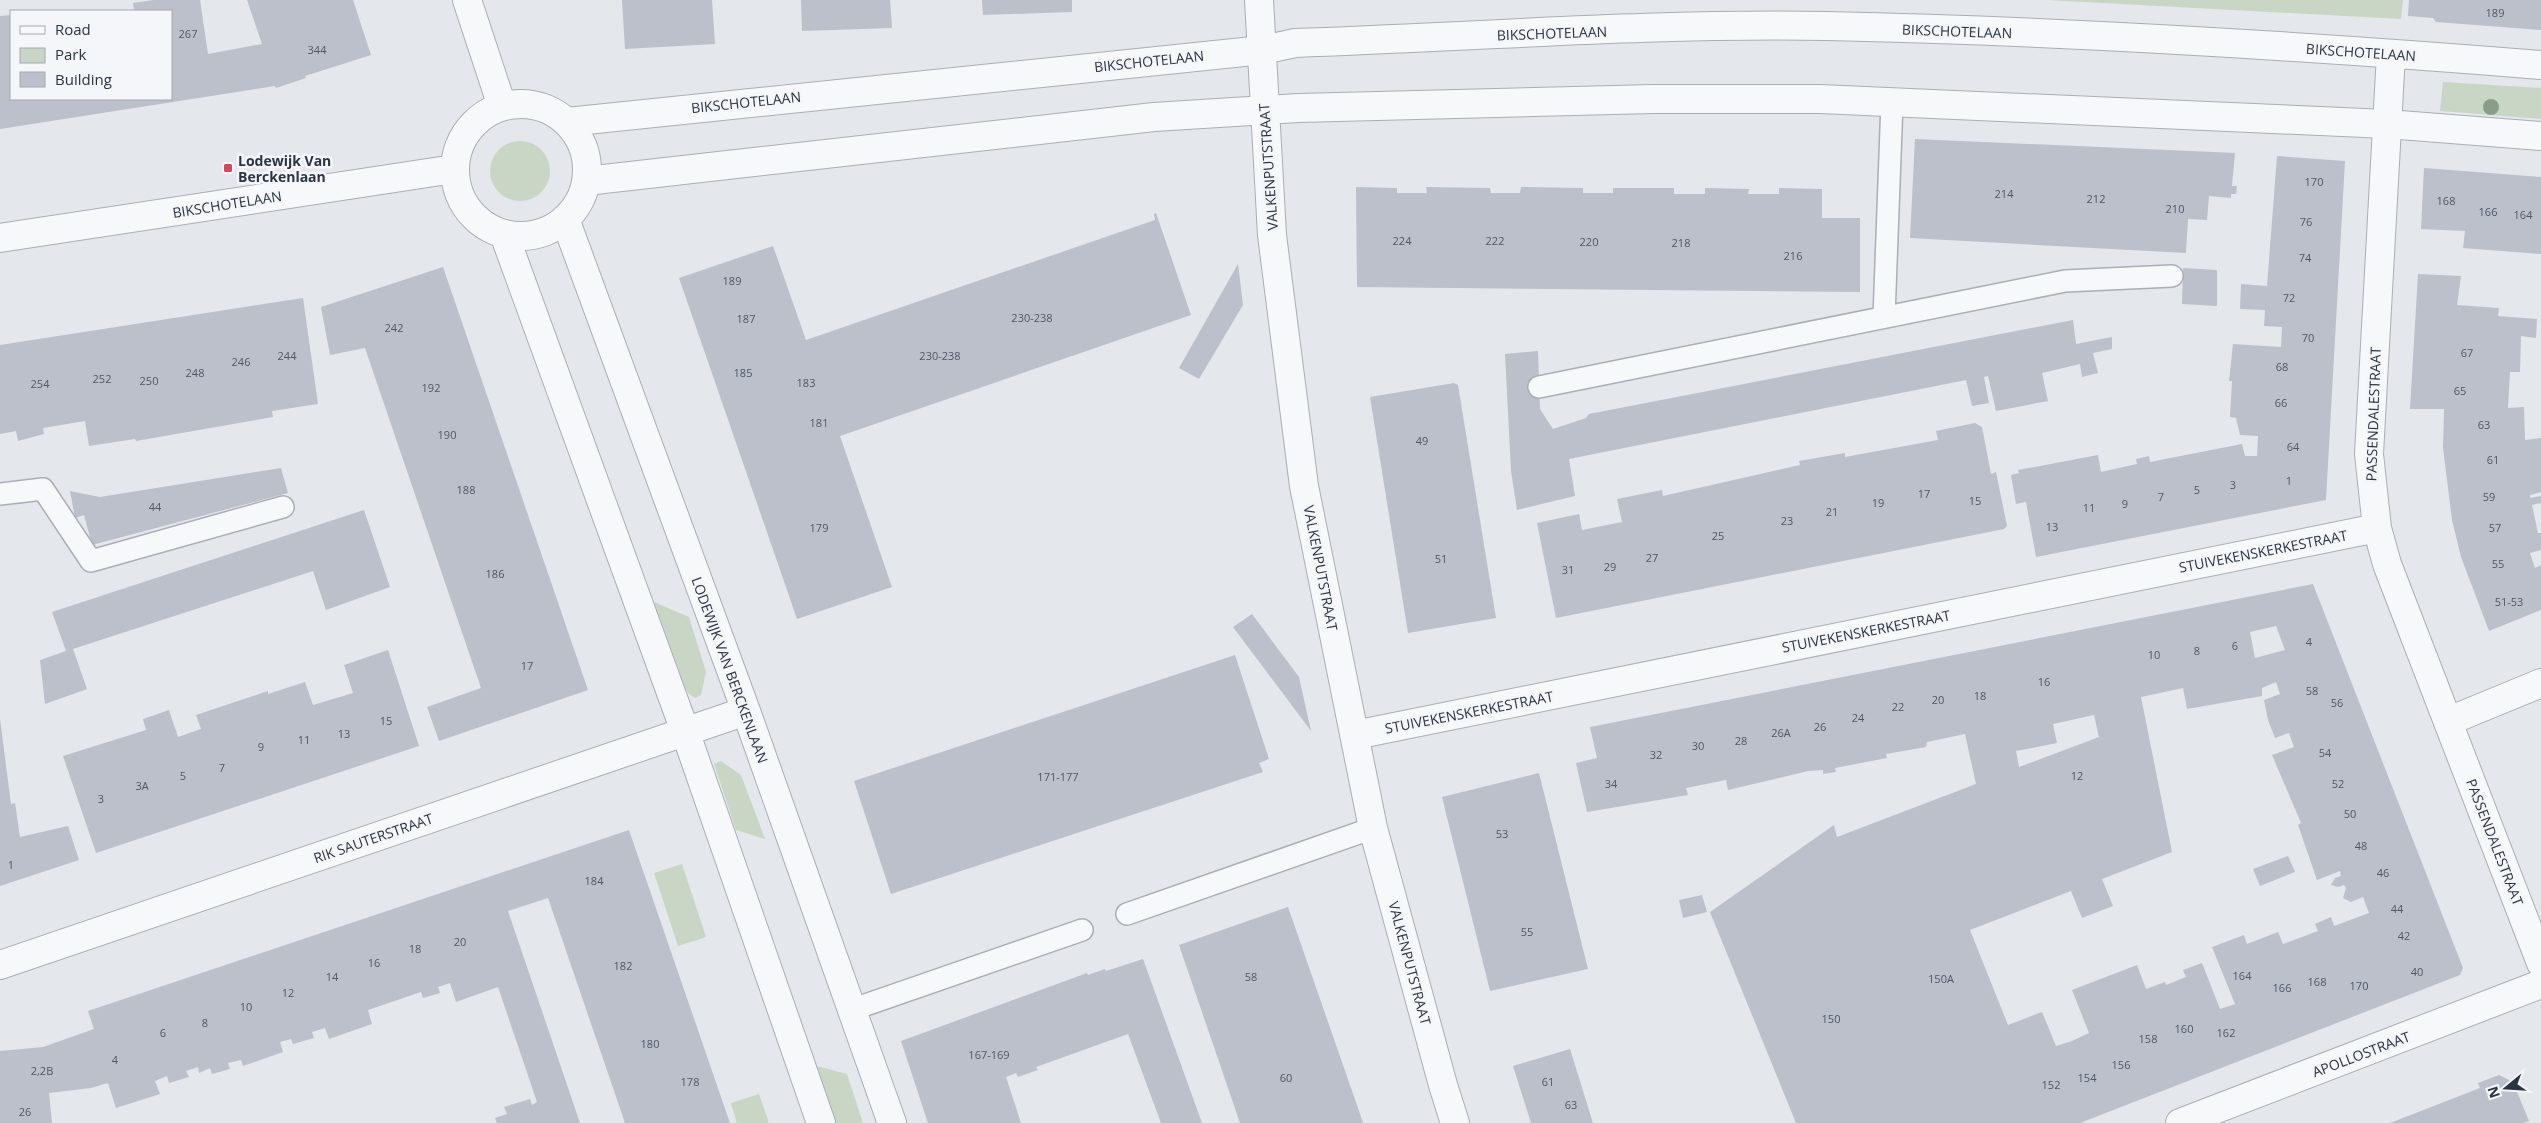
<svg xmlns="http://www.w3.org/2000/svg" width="2541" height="1123" font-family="'Open Sans',sans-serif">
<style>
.green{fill:#c9d6c5}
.building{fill:#bbc0ca;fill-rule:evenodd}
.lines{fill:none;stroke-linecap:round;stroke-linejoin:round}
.lane-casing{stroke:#a9aeb7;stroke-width:24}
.street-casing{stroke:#a9aeb7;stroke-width:30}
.lane{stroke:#f7f8fa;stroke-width:21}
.street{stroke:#f7f8fa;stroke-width:28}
.tree{fill:#899d89}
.poi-dot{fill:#d1495b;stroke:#f4f6f9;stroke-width:2}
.labels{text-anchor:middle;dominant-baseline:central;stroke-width:5;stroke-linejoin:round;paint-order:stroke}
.number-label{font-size:11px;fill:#4f5766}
.street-label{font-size:14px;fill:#2b3445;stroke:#f4f6f9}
.poi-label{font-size:14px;font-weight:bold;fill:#2b3445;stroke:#f4f6f9;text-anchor:start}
</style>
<rect width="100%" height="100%" fill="#e4e7ec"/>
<path class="green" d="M 2047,0 L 2403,0 L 2401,19 Z
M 2443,82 L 2541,88 L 2541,119 L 2440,111 Z
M490 171a30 30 0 1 1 60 0a30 30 0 1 1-60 0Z
M 654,602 L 689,617 L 706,672 L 701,695 L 695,698 L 689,694 L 685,688 Z
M 721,761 L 741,775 L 765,839 L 736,830 L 714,764 Z
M 682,864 L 706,937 L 678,946 L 654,873 Z
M 816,1066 L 847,1074 L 863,1123 L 835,1123 Z
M 759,1094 L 769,1123 L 737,1123 L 731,1103 Z"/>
<path class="building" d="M 154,0 L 200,0 L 208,54 L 262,44 L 247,0 L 353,0 L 371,55 L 305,76 L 306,78 L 276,88 L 275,86 L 0,129 L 0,16 L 11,15 L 11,99 L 171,99 L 171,11 L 134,11 L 133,3 Z
M 622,0 L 712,0 L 715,44 L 625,49 Z
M 801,0 L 890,0 L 892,28 L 802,31 Z
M 982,0 L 1072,0 L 1072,12 L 983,15 Z
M 2409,0 L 2541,0 L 2541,30 L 2436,22 L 2433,18 L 2408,16 Z
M 1915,139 L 2235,153 L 2232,186 L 2237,186 L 2236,194 L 2231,194 L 2231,198 L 2209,196 L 2207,220 L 2188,219 L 2186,253 L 1910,238 Z
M 2277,156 L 2345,161 L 2326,500 L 2036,557 L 2026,502 L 2016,504 L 2011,475 L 2019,473 L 2018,470 L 2098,455 L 2101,472 L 2137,464 L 2136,459 L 2149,456 L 2150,462 L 2242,444 L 2245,456 L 2257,456 L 2258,436 L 2240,435 L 2236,418 L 2230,417 L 2232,381 L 2229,381 L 2233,344 L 2281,347 L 2282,327 L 2264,326 L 2265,310 L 2240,309 L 2241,284 L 2267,286 Z
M 2424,168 L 2541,177 L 2541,254 L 2463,248 L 2465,231 L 2421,229 Z
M 1356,187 L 1397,188 L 1397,193 L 1427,193 L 1426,187 L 1490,188 L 1491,193 L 1520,193 L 1521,187 L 1583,188 L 1583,193 L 1613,193 L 1613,188 L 1674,188 L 1674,194 L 1705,194 L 1705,188 L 1749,189 L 1748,194 L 1779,194 L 1779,188 L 1822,189 L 1822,218 L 1860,218 L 1860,292 L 1357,287 Z
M 1156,213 L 1191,315 L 840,436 L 892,587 L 797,619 L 679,278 L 773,246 L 806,340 L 1155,220 L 1154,214 Z
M 1238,264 L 1243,305 L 1199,379 L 1179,368 Z
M 443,267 L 588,690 L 439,741 L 427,707 L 481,688 L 365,348 L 330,355 L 321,307 Z
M 2183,268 L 2217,270 L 2217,306 L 2182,304 Z
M 2418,274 L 2461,276 L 2457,305 L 2499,308 L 2498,316 L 2537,319 L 2536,338 L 2521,336 L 2520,372 L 2510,372 L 2508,408 L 2524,407 L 2525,440 L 2541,438 L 2541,492 L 2530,495 L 2530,498 L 2541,496 L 2541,503 L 2532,505 L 2538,533 L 2541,533 L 2541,550 L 2530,553 L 2535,568 L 2541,565 L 2541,610 L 2489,631 L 2461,557 L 2452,520 L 2443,448 L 2444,409 L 2410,409 Z
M 303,298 L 318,404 L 272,411 L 273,417 L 136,441 L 135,439 L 89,446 L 85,421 L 43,428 L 44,434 L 18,441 L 16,431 L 0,434 L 0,345 Z
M 2073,320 L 2076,344 L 2112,337 L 2112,349 L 2093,353 L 2098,373 L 2082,377 L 2080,364 L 2042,373 L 2048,401 L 1996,411 L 1988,376 L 1984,377 L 1989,403 L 1972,406 L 1966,380 L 1569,459 L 1575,496 L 1517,510 L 1511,471 L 1505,354 L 1538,351 L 1540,409 L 1553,429 L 1586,418 L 1589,414 Z
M 1454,383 L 1458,385 L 1496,618 L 1408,633 L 1370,397 Z
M 1975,423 L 1982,427 L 1991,474 L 1996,472 L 2007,526 L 2004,529 L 1556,618 L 1537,523 L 1579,514 L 1582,530 L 1622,522 L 1617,499 L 1662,490 L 1663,496 L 1800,465 L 1799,461 L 1845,453 L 1845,457 L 1938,440 L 1936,431 Z
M 281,468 L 288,493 L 92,545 L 84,515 L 75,518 L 70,491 L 100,497 Z
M 364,510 L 390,587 L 326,610 L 313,571 L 73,649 L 87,689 L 45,704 L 40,660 L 66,651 L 52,612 Z
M 2313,584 L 2463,968 L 2460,975 L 2080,1123 L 1796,1123 L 1710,912 L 1834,825 L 1837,837 L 1976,784 L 1965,734 L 1927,742 L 1926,747 L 1886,754 L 1887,758 L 1835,768 L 1836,772 L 1823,774 L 1823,770 L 1808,771 L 1728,790 L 1726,780 L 1686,788 L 1688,795 L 1587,812 L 1576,763 L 1597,758 L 1590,727 ZM 2276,626 L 2285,650 L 2255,658 L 2250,632 ZM 2276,682 L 2280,694 L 2264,700 L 2268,720 L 2275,738 L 2289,733 L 2294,747 L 2272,755 L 2301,823 L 2298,825 L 2317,880 L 2340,871 L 2341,876 L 2335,878 L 2331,885 L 2338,887 L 2344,885 L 2346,888 L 2343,898 L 2351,902 L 2363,897 L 2369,913 L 2334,926 L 2331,917 L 2315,924 L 2318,931 L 2283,944 L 2278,932 L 2247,944 L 2244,935 L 2212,947 L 2235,1004 L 2220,1009 L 2202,963 L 2183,970 L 2186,977 L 2166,985 L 2165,982 L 2146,989 L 2137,965 L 2072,990 L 2089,1033 L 2072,1041 L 2056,1046 L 2042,1012 L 2008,1025 L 1970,930 L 2071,891 L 2082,918 L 2113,906 L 2102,879 L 2172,852 L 2141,697 L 2183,688 L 2187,709 L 2262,696 L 2262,688 ZM 2094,715 L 2099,737 L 2019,767 L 2016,751 L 2057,743 L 2053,724 Z
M 1252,614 L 1299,677 L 1311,731 L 1233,627 Z
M 388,650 L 419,746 L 96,853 L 63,756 L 146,730 L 143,719 L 169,710 L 178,737 L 201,729 L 196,715 L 268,691 L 268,694 L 305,682 L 313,705 L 353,693 L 344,665 Z
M 1235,655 L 1269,759 L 1259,763 L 1263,772 L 891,894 L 854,781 Z
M 0,719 L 11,804 L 15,803 L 20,837 L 68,826 L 79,860 L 0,886 Z
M 1539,773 L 1588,969 L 1490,991 L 1442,797 Z
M 629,830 L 730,1123 L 625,1123 L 548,898 L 508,911 L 580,1123 L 497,1123 L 495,1118 L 507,1114 L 504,1107 L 530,1099 L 532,1105 L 537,1102 L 498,987 L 456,1002 L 450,983 L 438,987 L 440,993 L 423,998 L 421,992 L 368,1010 L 372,1024 L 329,1039 L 325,1028 L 312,1032 L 314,1038 L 293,1044 L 291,1039 L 280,1042 L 283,1052 L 243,1066 L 241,1060 L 228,1063 L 230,1069 L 212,1074 L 210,1068 L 199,1073 L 198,1067 L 186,1071 L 189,1077 L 169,1083 L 167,1076 L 155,1081 L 160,1094 L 116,1108 L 108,1083 L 91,1088 L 49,1093 L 52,1123 L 0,1123 L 0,1051 L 43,1047 L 94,1029 L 88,1011 Z
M 2288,856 L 2295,872 L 2260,886 L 2253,869 Z
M 1702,895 L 1707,912 L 1683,918 L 1679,900 Z
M 1288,907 L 1358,1108 L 1363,1123 L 1240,1123 L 1179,945 Z
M 1143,959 L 1202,1123 L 1161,1123 L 1128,1034 L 1036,1067 L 1038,1070 L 1018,1077 L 1016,1073 L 1006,1077 L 1021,1123 L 928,1123 L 901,1041 L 1087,973 L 1088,975 L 1105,969 L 1106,971 Z
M 1570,1049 L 1593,1123 L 1531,1123 L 1513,1066 Z
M 2499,1075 L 2513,1082 L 2529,1121 L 2524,1123 L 2390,1123 L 2480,1088 L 2478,1083 Z"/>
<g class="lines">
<g class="lane-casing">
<path id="lane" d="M 1884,317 L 1892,102
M 1539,387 L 2065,281 L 2172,276
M 0,494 L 43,489 L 91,561 L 283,507
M 1127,914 L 1373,828
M 851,1010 L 1082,930"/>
</g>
<g class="street-casing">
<path id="street" d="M 467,0 L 502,106
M 1259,0 L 1272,235 L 1304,486 L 1373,828 L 1443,1085 L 1455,1123
M 2391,54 L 2369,454 L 2377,528 L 2387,564 L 2541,963
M455 170a66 66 0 1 1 132 0a66 66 0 1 1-132 0Z
M 567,122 L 1263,50 L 1295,43 C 1472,37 1650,23 1827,26 C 2065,31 2304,46 2541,65
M 586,181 L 1154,117 L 1298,108 L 1653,99 L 1820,99 L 2387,124 L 2541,136
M 565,219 L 746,711 L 892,1123
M 504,234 L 685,731 L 821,1123
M 0,238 L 454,169
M 2449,721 L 2541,683
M 1355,735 L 2377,528
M 0,965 L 746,711
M 2180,1123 L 2541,984"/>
</g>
<use href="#lane" class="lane"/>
<use href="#street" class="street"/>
</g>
<circle class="tree" cx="2491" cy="107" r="8"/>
<rect class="poi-dot" x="223" y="163" width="10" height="10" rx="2.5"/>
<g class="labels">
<g class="number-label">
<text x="2495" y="12">189</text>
<text x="188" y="33">267</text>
<text x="317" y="49">344</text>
<text x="2314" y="181">170</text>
<text x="2004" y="193">214</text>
<text x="2096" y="198">212</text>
<text x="2446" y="200">168</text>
<text x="2175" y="208">210</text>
<text x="2488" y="211">166</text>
<text x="2523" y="214">164</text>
<text x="2306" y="221">76</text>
<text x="1402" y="240">224</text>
<text x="1495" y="240">222</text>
<text x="1589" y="241">220</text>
<text x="1681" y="242">218</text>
<text x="1793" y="255">216</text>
<text x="2305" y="257">74</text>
<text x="732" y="280">189</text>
<text x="2289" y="297">72</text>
<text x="1032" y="317">230-238</text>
<text x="746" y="318">187</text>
<text x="394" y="327">242</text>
<text x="2308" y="337">70</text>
<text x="2467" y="352">67</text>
<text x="287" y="355">244</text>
<text x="940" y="355">230-238</text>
<text x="241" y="361">246</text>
<text x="2282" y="366">68</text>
<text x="195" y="372">248</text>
<text x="743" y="372">185</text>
<text x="102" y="378">252</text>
<text x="149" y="380">250</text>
<text x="806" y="382">183</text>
<text x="40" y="383">254</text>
<text x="431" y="387">192</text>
<text x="2460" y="390">65</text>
<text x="2281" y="402">66</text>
<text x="819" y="422">181</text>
<text x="2484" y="424">63</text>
<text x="447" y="434">190</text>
<text x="1422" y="440">49</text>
<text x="2293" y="446">64</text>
<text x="2493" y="459">61</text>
<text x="2289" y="480">1</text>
<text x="2233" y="484">3</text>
<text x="466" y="489">188</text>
<text x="2197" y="489">5</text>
<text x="1924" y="493">17</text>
<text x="2161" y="496">7</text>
<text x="2489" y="496">59</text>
<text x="1975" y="500">15</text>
<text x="1878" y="502">19</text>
<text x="2125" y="503">9</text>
<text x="155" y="506">44</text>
<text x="2089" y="507">11</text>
<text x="1832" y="511">21</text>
<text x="1787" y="520">23</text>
<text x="2052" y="526">13</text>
<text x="819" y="527">179</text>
<text x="2495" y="527">57</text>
<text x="1718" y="535">25</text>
<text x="1652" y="557">27</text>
<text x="1441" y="558">51</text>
<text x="2498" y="563">55</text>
<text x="1610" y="566">29</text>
<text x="1568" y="569">31</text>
<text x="495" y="573">186</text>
<text x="2509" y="601">51-53</text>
<text x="2309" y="641">4</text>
<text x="2235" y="645">6</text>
<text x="2197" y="650">8</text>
<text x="2154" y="654">10</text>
<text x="527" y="665">17</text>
<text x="2044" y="681">16</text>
<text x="2312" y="690">58</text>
<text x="1980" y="695">18</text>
<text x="1938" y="699">20</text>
<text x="2337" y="702">56</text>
<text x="1898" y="706">22</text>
<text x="1858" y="717">24</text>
<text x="386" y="720">15</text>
<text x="1820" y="726">26</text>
<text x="1781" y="732">26A</text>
<text x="344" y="733">13</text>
<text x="304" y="739">11</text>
<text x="1741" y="740">28</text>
<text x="1698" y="745">30</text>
<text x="261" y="746">9</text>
<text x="2325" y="752">54</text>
<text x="1656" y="754">32</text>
<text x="222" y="767">7</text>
<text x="183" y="775">5</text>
<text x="2077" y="775">12</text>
<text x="1058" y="776">171-177</text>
<text x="1611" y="783">34</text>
<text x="2338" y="783">52</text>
<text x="142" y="785">3A</text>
<text x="101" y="798">3</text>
<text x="2350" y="813">50</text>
<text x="1502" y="833">53</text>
<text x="2361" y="845">48</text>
<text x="11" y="864">1</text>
<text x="2383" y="872">46</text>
<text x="594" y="880">184</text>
<text x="2397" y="908">44</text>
<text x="1527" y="931">55</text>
<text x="2404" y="935">42</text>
<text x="460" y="941">20</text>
<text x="415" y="948">18</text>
<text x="374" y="962">16</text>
<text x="623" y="965">182</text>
<text x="2417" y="971">40</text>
<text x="2242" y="975">164</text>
<text x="332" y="976">14</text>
<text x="1251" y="976">58</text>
<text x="1941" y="978">150A</text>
<text x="2317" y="981">168</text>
<text x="2359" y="985">170</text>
<text x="2282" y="987">166</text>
<text x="288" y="992">12</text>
<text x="246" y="1006">10</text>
<text x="1831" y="1018">150</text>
<text x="205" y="1022">8</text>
<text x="2184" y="1028">160</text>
<text x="163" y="1032">6</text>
<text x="2226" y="1032">162</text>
<text x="2148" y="1038">158</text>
<text x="650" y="1043">180</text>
<text x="989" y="1054">167-169</text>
<text x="115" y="1059">4</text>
<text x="2121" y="1064">156</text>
<text x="42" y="1070">2,2B</text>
<text x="1286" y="1077">60</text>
<text x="2087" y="1077">154</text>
<text x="690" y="1081">178</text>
<text x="1548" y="1081">61</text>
<text x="2051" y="1084">152</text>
<text x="1571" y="1104">63</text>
<text x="25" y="1111">26</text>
</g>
<g class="street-label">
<text transform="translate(1957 31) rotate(2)">BIKSCHOTELAAN</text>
<text transform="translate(1552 33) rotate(-2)">BIKSCHOTELAAN</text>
<text transform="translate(2361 52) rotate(4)">BIKSCHOTELAAN</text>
<text transform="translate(1149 61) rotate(-6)">BIKSCHOTELAAN</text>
<text transform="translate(746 102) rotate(-6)">BIKSCHOTELAAN</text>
<text transform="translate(1268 167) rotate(-94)">VALKENPUTSTRAAT</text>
<text transform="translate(227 204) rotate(-9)">BIKSCHOTELAAN</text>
<text transform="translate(2373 414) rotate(-88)">PASSENDALESTRAAT</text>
<text transform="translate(2263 551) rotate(-11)">STUIVEKENSKERKESTRAAT</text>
<text transform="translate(1321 568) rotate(79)">VALKENPUTSTRAAT</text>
<text transform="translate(1866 631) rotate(-11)">STUIVEKENSKERKESTRAAT</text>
<text transform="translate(730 670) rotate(70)">LODEWIJK VAN BERCKENLAAN</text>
<text transform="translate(1469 712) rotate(-11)">STUIVEKENSKERKESTRAAT</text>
<text transform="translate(373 838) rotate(-19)">RIK SAUTERSTRAAT</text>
<text transform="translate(2495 842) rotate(69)">PASSENDALESTRAAT</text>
<text transform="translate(1410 963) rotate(75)">VALKENPUTSTRAAT</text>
<text transform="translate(2361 1054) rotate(-21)">APOLLOSTRAAT</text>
</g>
<g class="poi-label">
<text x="238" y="160">Lodewijk Van<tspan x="238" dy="16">Berckenlaan</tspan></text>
</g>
</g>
<rect x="10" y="10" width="162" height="90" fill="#f4f6f9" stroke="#a4a8b1"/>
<rect x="20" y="26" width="25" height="8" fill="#f7f8fa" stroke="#a4a8b1"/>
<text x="55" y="35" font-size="15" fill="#2b3445">Road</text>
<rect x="20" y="48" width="25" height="15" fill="#c9d6c5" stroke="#a4a8b1"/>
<text x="55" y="60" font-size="15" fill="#2b3445">Park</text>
<rect x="20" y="72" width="25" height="15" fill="#bbc0ca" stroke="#a4a8b1"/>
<text x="55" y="85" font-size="15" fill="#2b3445">Building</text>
<g transform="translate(2506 1088) rotate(252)" stroke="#f4f6f9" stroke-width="4" paint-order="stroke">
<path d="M0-4L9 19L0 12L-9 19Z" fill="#2b3445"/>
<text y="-8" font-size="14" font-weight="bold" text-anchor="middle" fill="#2b3445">N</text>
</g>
</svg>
